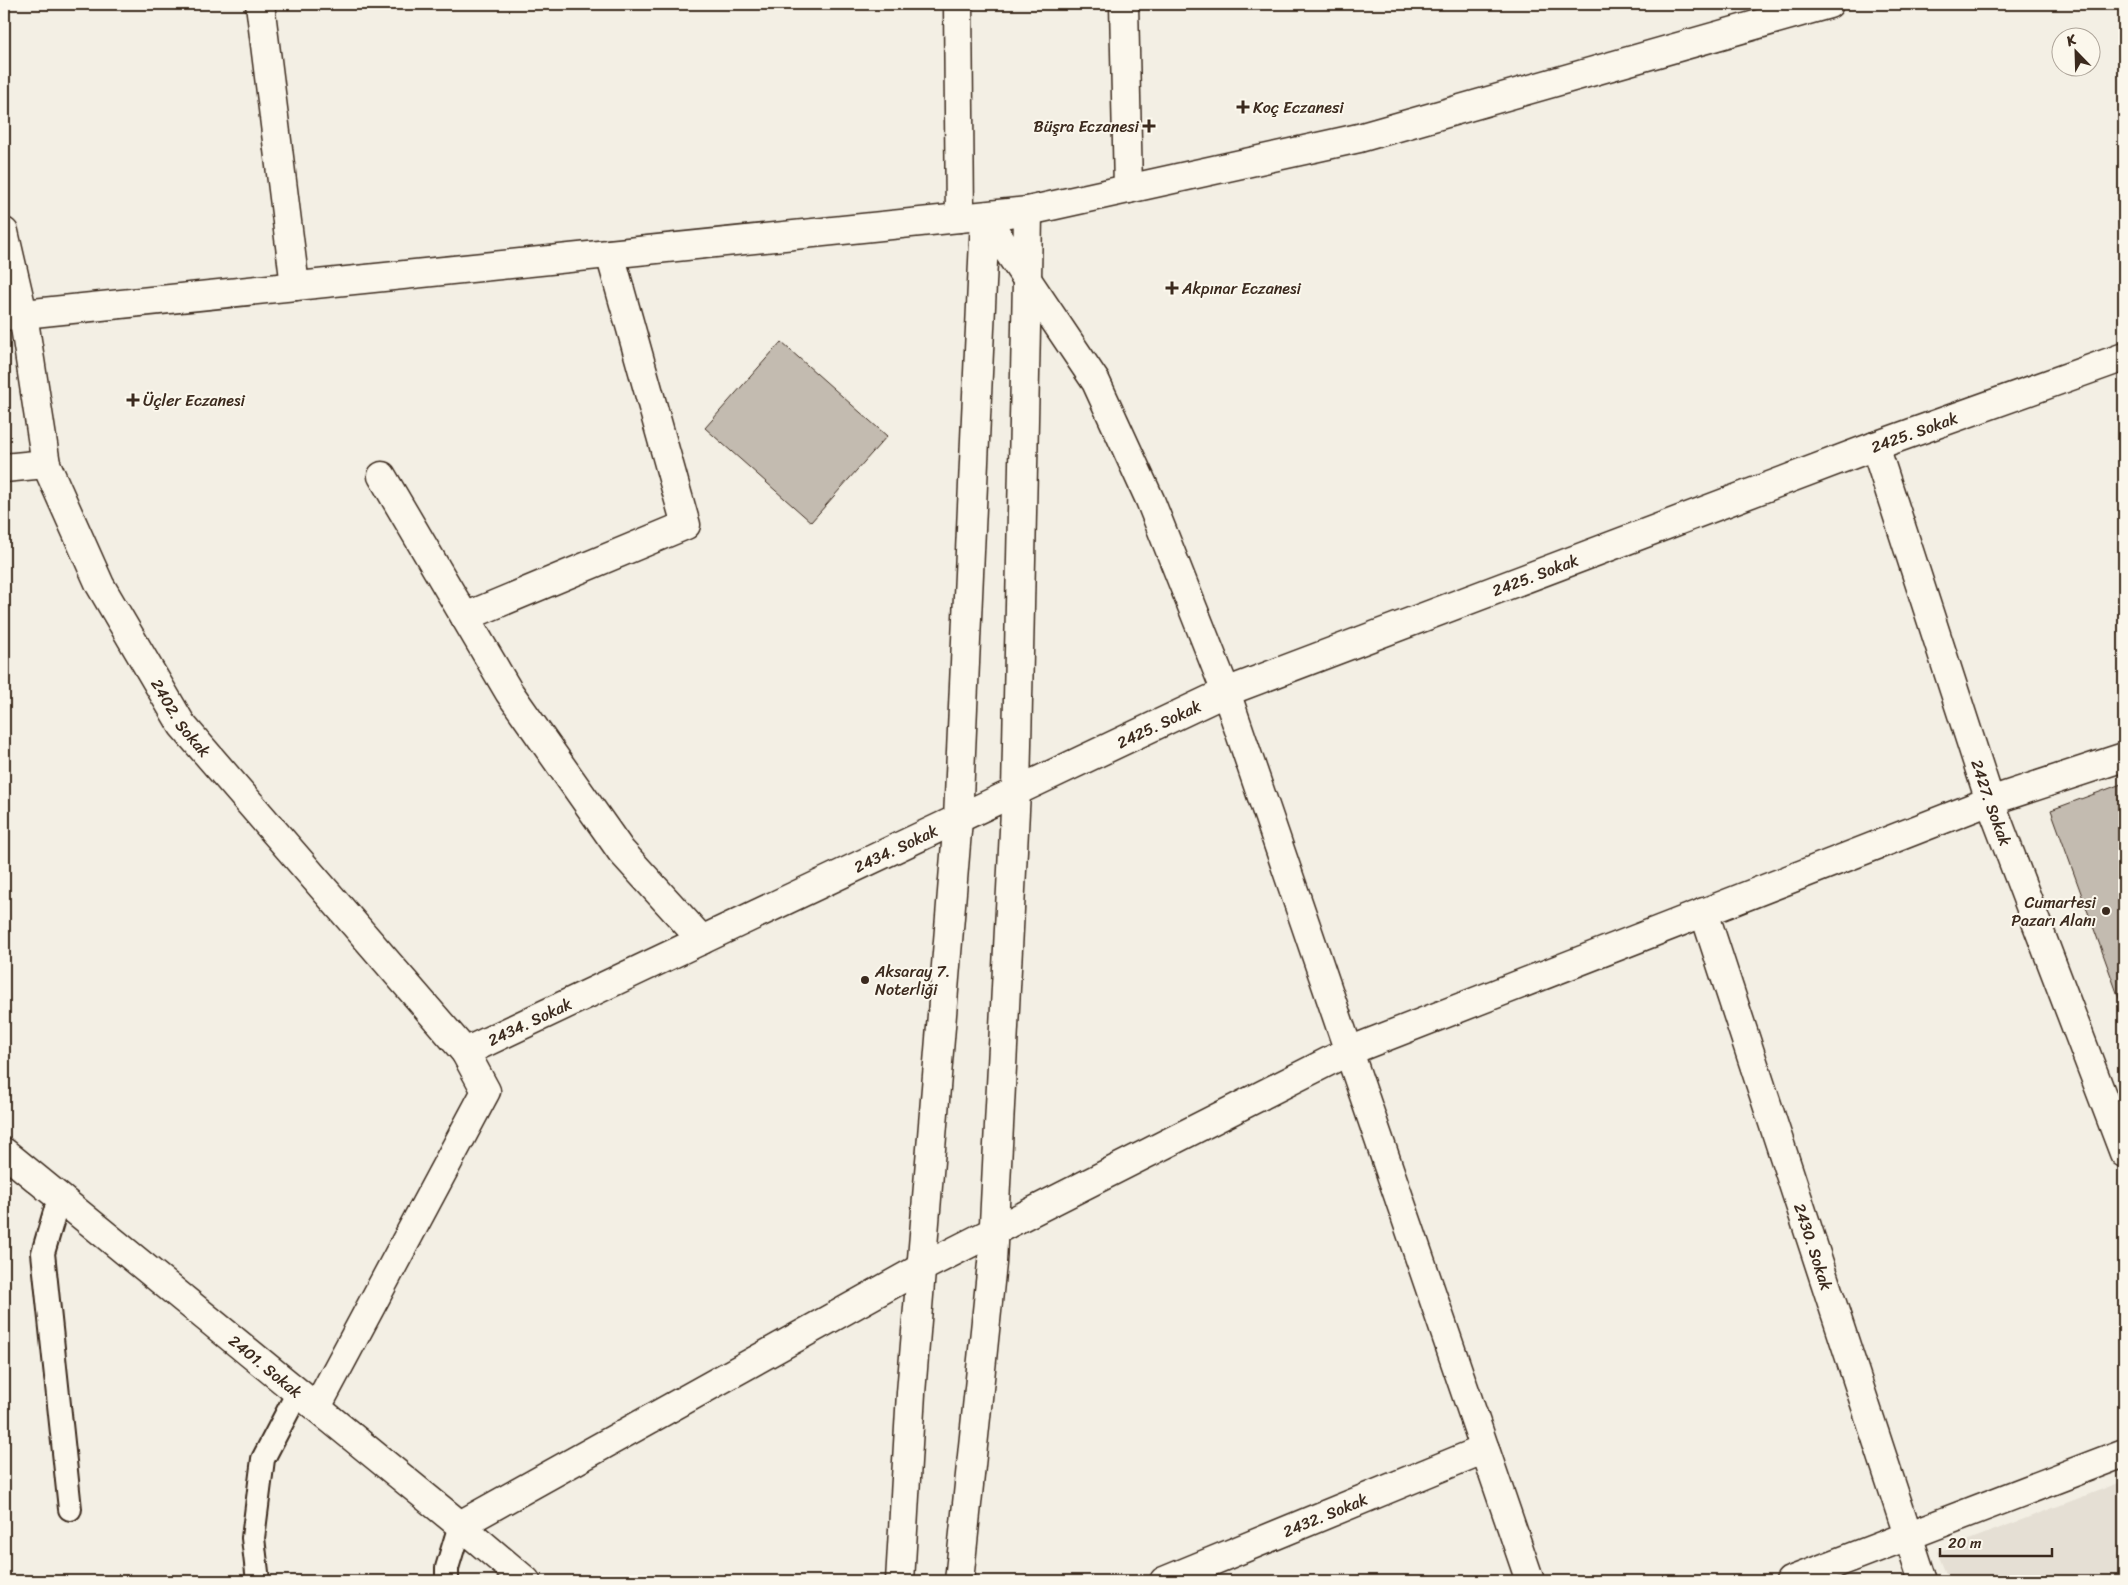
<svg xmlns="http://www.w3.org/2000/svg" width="2128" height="1585" font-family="Sriracha,sans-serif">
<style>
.built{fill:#e5dfd4}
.building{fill:#c3bbb0;stroke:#3b2a1e}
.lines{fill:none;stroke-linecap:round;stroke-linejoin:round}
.service-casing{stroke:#3b2a1e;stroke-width:26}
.minor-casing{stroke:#3b2a1e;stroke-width:31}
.tertiary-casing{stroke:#3b2a1e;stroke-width:31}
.secondary-casing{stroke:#3b2a1e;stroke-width:31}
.service{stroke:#fbf7ec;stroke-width:22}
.minor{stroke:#fbf7ec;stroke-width:28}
.tertiary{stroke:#fbf7ec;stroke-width:28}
.secondary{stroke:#fbf7ec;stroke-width:28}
.poi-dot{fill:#3b2a1e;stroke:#fbf7ec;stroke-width:2}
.labels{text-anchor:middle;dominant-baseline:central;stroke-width:4;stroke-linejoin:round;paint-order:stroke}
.poi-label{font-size:16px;fill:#3b2a1e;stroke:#fbf7ec;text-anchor:start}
.street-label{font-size:16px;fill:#3b2a1e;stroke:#fbf7ec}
</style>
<rect width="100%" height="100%" fill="#f3efe4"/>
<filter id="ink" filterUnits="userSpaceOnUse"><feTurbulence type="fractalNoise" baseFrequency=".02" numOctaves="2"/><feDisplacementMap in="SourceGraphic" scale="10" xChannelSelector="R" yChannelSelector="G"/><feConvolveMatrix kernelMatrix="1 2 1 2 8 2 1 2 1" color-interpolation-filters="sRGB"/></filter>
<g filter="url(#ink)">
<path class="built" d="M 2124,1481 L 2124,1581 L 1949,1581 L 1937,1552 Z"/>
<path class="building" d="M 781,342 L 887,436 L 811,522 L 705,428 Z
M 2124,783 L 2124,1012 L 2051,810 Z"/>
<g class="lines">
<g class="service-casing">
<path id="service" d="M 59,1198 L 43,1253 L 70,1509
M 258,1581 L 253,1538 L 263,1459 L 298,1392
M 447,1581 L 447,1568 L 460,1525"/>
</g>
<g class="minor-casing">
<g id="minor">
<path d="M 260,4 L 295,286"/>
<path d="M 958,4 L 960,218"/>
<path d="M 1124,4 L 1128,189"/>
<path d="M 985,217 L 1096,382 L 1150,500 L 1226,692 L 1530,1581"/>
<path id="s1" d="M 4,232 L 23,314 L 46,464 L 100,585 L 182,725 L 465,1052"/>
<path d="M 1027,281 L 1028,211"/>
<path id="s2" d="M 1875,446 L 1990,801 L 2124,1153"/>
<path d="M 4,468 L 46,464"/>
<path d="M 382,476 L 509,692 L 621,851 L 702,940"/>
<path d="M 465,617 L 686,525 L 610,254"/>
<path id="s3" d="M 1704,912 L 1923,1581"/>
<path id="s4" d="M 4,1152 L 460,1525 L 526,1581"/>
<path id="s5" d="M 317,1407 L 486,1091 L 465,1052 L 1226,692 L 1875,446 L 2124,357"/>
<path d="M 460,1525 L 921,1268 L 1349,1051 L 1990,801 L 2124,757"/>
<path id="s6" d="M 1164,1581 L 1485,1449"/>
<path d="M 1790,1581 L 2124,1453"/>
</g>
</g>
<g class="tertiary-casing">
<path id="tertiary" d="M 900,1581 L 911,1393 L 958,819 L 985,217
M 959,1581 L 992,1263 L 1016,791 L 1027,281"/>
</g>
<g class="secondary-casing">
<path id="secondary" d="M 4,316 L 1028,211 L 1359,138 L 1829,4"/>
</g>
<use href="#service" class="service"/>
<use href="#minor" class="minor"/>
<use href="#tertiary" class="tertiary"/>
<use href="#secondary" class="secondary"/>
</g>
</g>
<g class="poi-dot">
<path d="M1240.5 99.5h5v5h5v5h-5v5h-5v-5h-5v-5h5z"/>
<path d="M1146.5 118.5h5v5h5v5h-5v5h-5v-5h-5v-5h5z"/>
<path d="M1169.5 280.5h5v5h5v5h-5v5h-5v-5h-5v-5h5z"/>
<path d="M130.5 392.5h5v5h5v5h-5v5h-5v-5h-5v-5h5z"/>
<circle cx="2106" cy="911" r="5"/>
<circle cx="865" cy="980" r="5"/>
</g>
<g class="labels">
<g class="poi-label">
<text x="1253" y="107">Koç Eczanesi</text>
<text x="1139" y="126" text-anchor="end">Büşra Eczanesi</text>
<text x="1182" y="288">Akpınar Eczanesi</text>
<text x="143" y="400">Üçler Eczanesi</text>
<text x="2096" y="902" text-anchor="end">Cumartesi<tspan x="2096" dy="18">Pazarı Alanı</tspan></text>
<text x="875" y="971">Aksaray 7.<tspan x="875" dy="18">Noterliği</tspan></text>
</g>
<g class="street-label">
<text stroke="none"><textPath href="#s5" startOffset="1980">2425. Sokak</textPath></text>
<text stroke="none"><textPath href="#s5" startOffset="1575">2425. Sokak</textPath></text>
<text stroke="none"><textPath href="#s1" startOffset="524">2402. Sokak</textPath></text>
<text stroke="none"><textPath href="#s5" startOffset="1170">2425. Sokak</textPath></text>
<text stroke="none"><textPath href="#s2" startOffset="375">2427. Sokak</textPath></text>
<text stroke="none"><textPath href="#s5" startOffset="879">2434. Sokak</textPath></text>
<text stroke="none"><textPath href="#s5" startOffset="474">2434. Sokak</textPath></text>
<text stroke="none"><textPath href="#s3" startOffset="352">2430. Sokak</textPath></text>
<text stroke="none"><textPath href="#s4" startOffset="338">2401. Sokak</textPath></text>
<text stroke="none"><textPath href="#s6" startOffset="174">2432. Sokak</textPath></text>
</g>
</g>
<rect width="2128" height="1585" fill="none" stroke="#fbf7ec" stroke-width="20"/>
<rect x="10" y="10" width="2108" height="1565" fill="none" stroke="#3b2a1e" stroke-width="2" filter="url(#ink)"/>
<g transform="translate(2076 52) rotate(337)"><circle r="24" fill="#fbf7ec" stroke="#aea59a"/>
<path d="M0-4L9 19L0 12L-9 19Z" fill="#3b2a1e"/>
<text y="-8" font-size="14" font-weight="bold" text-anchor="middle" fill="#3b2a1e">K</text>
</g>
<path d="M1940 1548v8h112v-8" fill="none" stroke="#3b2a1e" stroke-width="2.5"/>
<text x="1948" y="1548" font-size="15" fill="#3b2a1e" stroke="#fbf7ec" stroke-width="4" paint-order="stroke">20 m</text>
</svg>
